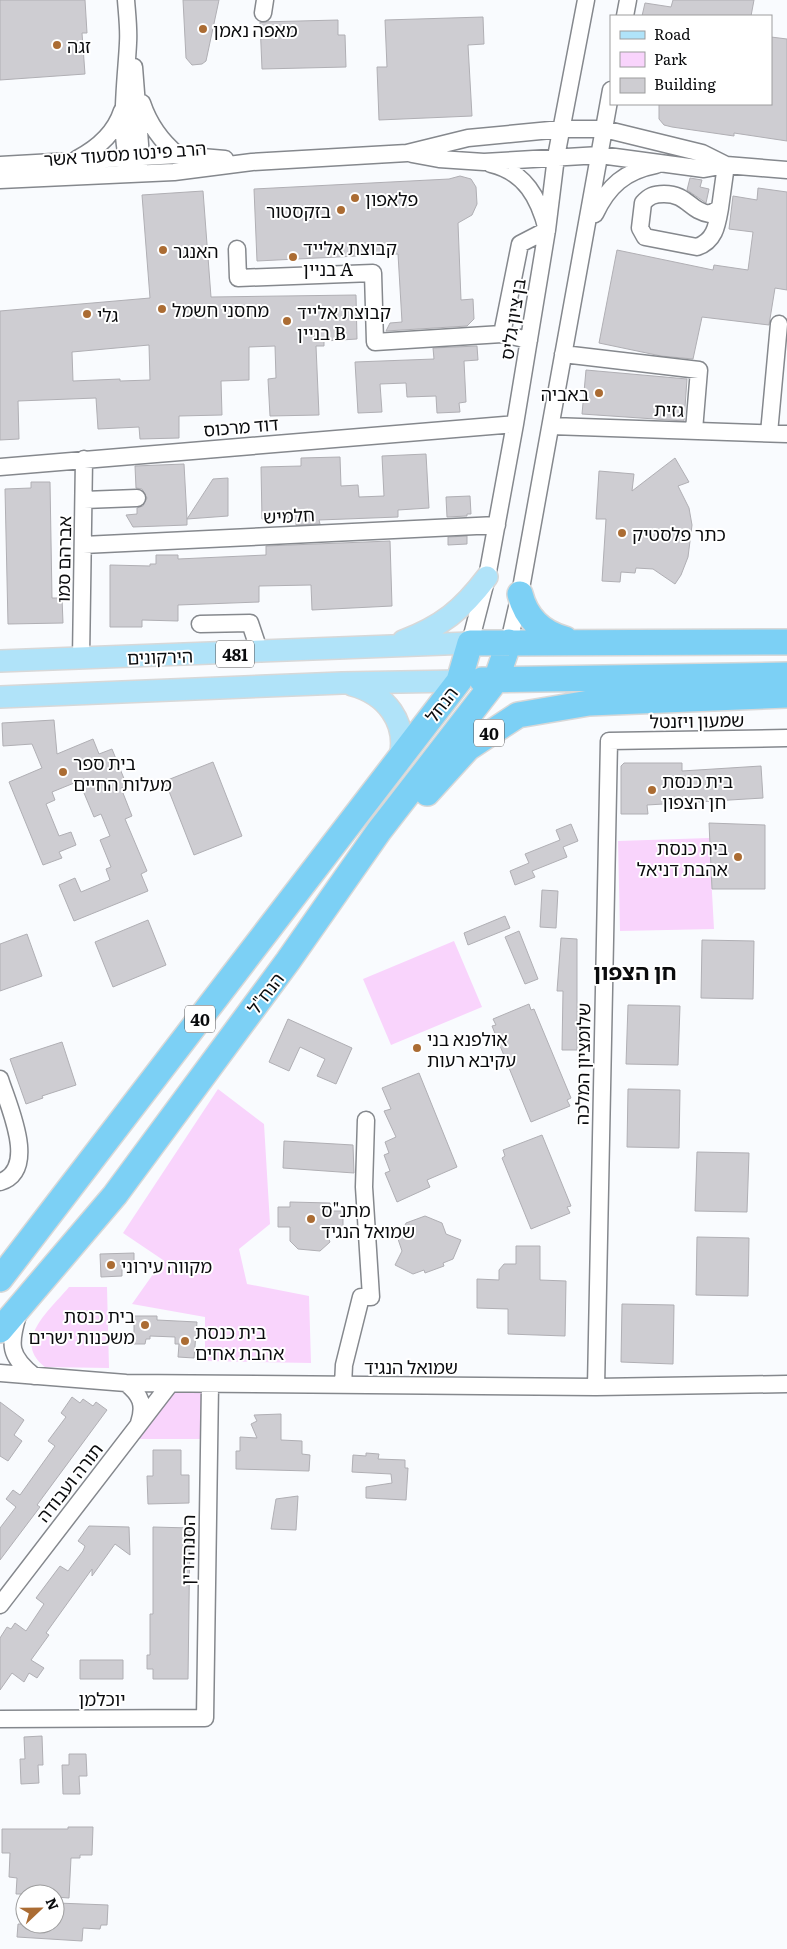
<svg xmlns="http://www.w3.org/2000/svg" width="787" height="1949" font-family="Literata,'Noto Sans Hebrew',serif">
<style>
.green{fill:#f9d4fc}
.building{fill:#cecdd2;stroke:#b0afb4;fill-rule:evenodd}
.lines{fill:none;stroke-linecap:round;stroke-linejoin:round}
.minor-casing{stroke:#85888d;stroke-width:19}
.major-casing{stroke:#d8d8d8;stroke-width:24}
.highway-casing{stroke:#d8d8d8;stroke-width:28}
.minor{stroke:#fff;stroke-width:16}
.major{stroke:#b0e3f9;stroke-width:21}
.highway{stroke:#7cd0f5;stroke-width:25}
.poi-dot{fill:#ab6c33;stroke:#fff;stroke-width:2}
.labels{text-anchor:middle;dominant-baseline:central;stroke-width:4;stroke-linejoin:round;paint-order:stroke}
.shield{fill:#fff;stroke:#545456;stroke-width:1}
.shield-label{font-size:16px;font-weight:bold;fill:#0a0b0d}
.poi-label{font-size:18px;fill:#0a0b0d;stroke:#fff;text-anchor:start}
.street-label{font-size:18px;fill:#0a0b0d;stroke:#fff}
.district-label{font-size:22px;font-weight:bold;fill:#0a0b0d;stroke:#fff}
</style>
<rect width="100%" height="100%" fill="#f9fbfe"/>
<path class="green" d="M 709,838 L 714,929 L 620,931 L 618,841 Z
M 454,941 L 482,1007 L 391,1045 L 363,979 Z
M 218,1089 L 264,1124 L 270,1224 L 239,1249 L 247,1284 L 309,1296 L 311,1363 L 205,1361 L 205,1317 L 132,1304 L 163,1260 L 123,1233 Z
M 69,1287 L 107,1287 L 109,1368 L 45,1367 C 11,1341 50,1310 69,1287 Z
M 203,1391 L 201,1439 L 138,1439 L 173,1392 Z"/>
<path class="building" d="M 0,0 L 85,0 L 87,33 L 82,33 L 85,74 L 0,80 Z
M 183,0 L 219,0 L 206,61 L 202,64 L 192,65 L 186,58 Z
M 673,0 L 754,0 L 751,16 L 642,16 L 645,3 L 671,7 Z
M 483,17 L 484,44 L 468,45 L 472,116 L 379,120 L 377,67 L 387,67 L 385,20 Z
M 338,20 L 338,35 L 345,35 L 346,67 L 262,69 L 260,22 Z
M 771,37 L 787,39 L 787,141 L 734,133 L 734,136 L 672,127 L 664,125 L 659,119 L 659,104 L 771,104 Z
M 460,176 L 471,179 L 476,187 L 477,204 L 472,215 L 458,223 L 461,300 L 473,299 L 474,319 L 467,326 L 386,331 L 390,323 L 402,322 L 398,254 L 257,261 L 254,189 L 449,179 Z
M 690,178 L 702,180 L 700,187 L 709,189 L 706,203 L 687,190 Z
M 758,188 L 787,192 L 787,290 L 775,288 L 769,325 L 702,317 L 693,359 L 661,356 L 599,343 L 617,250 L 713,270 L 714,265 L 748,270 L 753,232 L 729,229 L 733,196 L 757,200 Z
M 203,191 L 211,297 L 356,295 L 357,339 L 324,341 L 324,346 L 316,346 L 319,415 L 270,416 L 268,379 L 276,378 L 275,346 L 249,347 L 249,380 L 221,381 L 222,415 L 179,416 L 179,438 L 140,439 L 139,427 L 98,429 L 96,398 L 18,401 L 19,439 L 0,440 L 0,311 L 150,298 L 142,195 ZM 149,345 L 150,380 L 120,381 L 120,379 L 73,381 L 72,352 Z
M 477,346 L 478,360 L 464,361 L 466,402 L 459,403 L 460,412 L 437,413 L 436,396 L 407,397 L 406,383 L 380,384 L 382,412 L 358,413 L 355,362 L 434,359 L 433,348 Z
M 586,370 L 687,379 L 684,421 L 582,414 Z
M 426,454 L 429,508 L 398,510 L 398,517 L 319,520 L 320,524 L 296,525 L 296,519 L 262,519 L 261,467 L 301,466 L 301,458 L 340,457 L 341,486 L 358,485 L 359,497 L 384,496 L 382,456 Z
M 675,458 L 689,482 L 678,486 L 689,508 L 692,525 L 688,557 L 681,575 L 675,584 L 653,569 L 636,568 L 635,573 L 621,572 L 620,582 L 602,581 L 606,519 L 596,519 L 599,471 L 634,474 L 632,491 Z
M 184,464 L 187,519 L 213,479 L 228,478 L 228,516 L 187,519 L 187,525 L 133,527 L 126,515 L 137,514 L 137,508 L 143,506 L 147,498 L 142,489 L 136,488 L 135,466 Z
M 31,482 L 50,482 L 52,598 L 62,598 L 63,623 L 8,624 L 5,489 L 31,488 Z
M 470,496 L 471,514 L 467,514 L 467,516 L 447,517 L 446,497 Z
M 467,536 L 467,544 L 448,545 L 448,537 Z
M 390,541 L 392,606 L 312,610 L 311,585 L 259,586 L 259,602 L 178,605 L 178,621 L 142,620 L 142,627 L 110,627 L 110,565 L 150,566 L 150,564 L 156,564 L 156,555 L 178,555 L 178,559 L 266,555 L 266,546 Z
M 54,720 L 57,754 L 93,739 L 99,754 L 112,749 L 127,786 L 121,788 L 132,816 L 125,819 L 147,871 L 141,874 L 148,891 L 74,921 L 59,885 L 75,878 L 81,892 L 110,880 L 106,869 L 111,867 L 100,840 L 110,836 L 101,814 L 94,817 L 79,781 L 52,792 L 55,800 L 46,804 L 59,836 L 71,832 L 76,845 L 59,852 L 62,858 L 43,865 L 9,782 L 42,768 L 32,744 L 3,746 L 2,723 Z
M 213,762 L 242,836 L 194,855 L 165,781 Z
M 624,763 L 682,763 L 682,771 L 761,766 L 763,798 L 647,805 L 648,814 L 621,814 L 621,766 Z
M 709,823 L 765,825 L 765,889 L 712,889 Z
M 571,824 L 578,841 L 563,847 L 567,857 L 532,871 L 535,877 L 515,885 L 510,871 L 529,863 L 525,854 L 560,840 L 556,830 Z
M 542,890 L 558,891 L 556,928 L 540,927 Z
M 505,916 L 510,928 L 468,945 L 464,933 Z
M 148,920 L 166,965 L 113,987 L 95,942 Z
M 519,931 L 538,979 L 525,984 L 505,937 Z
M 27,934 L 42,976 L 0,991 L 0,944 Z
M 561,938 L 577,939 L 577,1050 L 562,1050 L 563,991 L 557,991 Z
M 702,940 L 754,941 L 753,999 L 701,998 Z
M 529,1004 L 531,1010 L 534,1009 L 571,1098 L 567,1100 L 570,1106 L 531,1122 L 492,1026 L 496,1025 L 493,1019 Z
M 628,1005 L 680,1006 L 678,1065 L 626,1064 Z
M 288,1019 L 352,1048 L 336,1084 L 317,1076 L 325,1059 L 300,1047 L 289,1071 L 269,1062 Z
M 62,1042 L 76,1085 L 42,1096 L 43,1098 L 26,1104 L 10,1059 Z
M 419,1073 L 457,1167 L 427,1180 L 430,1187 L 397,1202 L 385,1173 L 390,1171 L 384,1155 L 389,1153 L 385,1142 L 396,1137 L 384,1111 L 391,1109 L 382,1088 Z
M 628,1089 L 680,1090 L 679,1148 L 627,1147 Z
M 542,1135 L 571,1206 L 567,1207 L 570,1213 L 531,1229 L 502,1158 L 505,1156 L 503,1150 Z
M 284,1141 L 353,1145 L 354,1173 L 283,1168 Z
M 697,1152 L 749,1153 L 747,1212 L 695,1211 Z
M 290,1202 L 330,1203 L 331,1211 L 343,1211 L 343,1227 L 330,1227 L 330,1230 L 326,1232 L 330,1242 L 320,1251 L 298,1249 L 290,1241 L 290,1227 L 278,1227 L 278,1207 L 290,1207 Z
M 425,1216 L 442,1223 L 446,1234 L 461,1240 L 453,1259 L 443,1263 L 444,1266 L 425,1273 L 424,1270 L 413,1274 L 395,1265 L 402,1251 L 398,1239 L 406,1223 Z
M 697,1237 L 749,1238 L 748,1296 L 696,1295 Z
M 516,1246 L 540,1246 L 540,1280 L 566,1281 L 565,1336 L 508,1334 L 508,1309 L 477,1308 L 477,1279 L 499,1280 L 499,1270 L 504,1264 L 516,1264 Z
M 134,1253 L 134,1266 L 122,1266 L 122,1276 L 101,1277 L 100,1254 Z
M 622,1304 L 674,1305 L 673,1364 L 621,1362 Z
M 134,1316 L 157,1316 L 157,1320 L 197,1322 L 194,1358 L 178,1357 L 179,1344 L 175,1344 L 175,1337 L 150,1336 L 150,1339 L 146,1339 L 145,1344 L 134,1344 Z
M 72,1397 L 80,1403 L 83,1399 L 93,1406 L 96,1402 L 107,1410 L 37,1505 L 40,1507 L 0,1560 L 0,1528 L 16,1507 L 6,1499 L 13,1490 L 20,1495 L 55,1446 L 48,1441 L 66,1417 L 61,1413 Z
M 0,1402 L 24,1420 L 14,1435 L 22,1441 L 8,1461 L 0,1456 Z
M 281,1414 L 281,1440 L 302,1441 L 302,1454 L 310,1455 L 309,1471 L 236,1469 L 236,1451 L 240,1451 L 240,1437 L 257,1438 L 251,1424 L 257,1421 L 254,1415 Z
M 153,1450 L 181,1450 L 181,1475 L 189,1475 L 189,1503 L 148,1504 L 147,1476 L 153,1476 Z
M 366,1453 L 379,1454 L 378,1459 L 405,1460 L 405,1468 L 408,1468 L 406,1500 L 366,1498 L 366,1487 L 392,1483 L 391,1474 L 352,1472 L 353,1455 L 366,1456 Z
M 298,1496 L 296,1530 L 271,1529 L 276,1499 Z
M 89,1526 L 129,1527 L 130,1555 L 115,1544 L 92,1576 L 92,1569 L 46,1633 L 49,1635 L 31,1660 L 44,1668 L 37,1678 L 29,1673 L 24,1682 L 12,1673 L 0,1690 L 0,1638 L 7,1627 L 11,1629 L 15,1623 L 26,1631 L 44,1604 L 36,1598 L 60,1566 L 68,1571 L 83,1551 L 85,1546 L 78,1541 Z
M 153,1527 L 190,1528 L 188,1679 L 153,1679 L 153,1669 L 147,1669 L 147,1655 L 150,1655 L 150,1614 L 153,1614 Z
M 80,1660 L 123,1660 L 123,1679 L 80,1679 Z
M 42,1736 L 43,1765 L 38,1765 L 39,1783 L 21,1784 L 20,1759 L 25,1759 L 24,1737 Z
M 69,1754 L 86,1754 L 87,1776 L 79,1776 L 80,1794 L 63,1794 L 62,1765 L 69,1765 Z
M 68,1827 L 93,1827 L 92,1855 L 80,1855 L 80,1858 L 71,1858 L 69,1898 L 55,1897 L 55,1894 L 16,1894 L 17,1878 L 9,1877 L 10,1853 L 2,1853 L 2,1829 L 68,1829 Z
M 57,1903 L 108,1905 L 107,1925 L 101,1925 L 100,1929 L 83,1928 L 82,1941 L 17,1937 L 18,1924 L 55,1924 Z"/>
<g class="lines">
<g class="minor-casing">
<path id="minor" d="M 126,0 C 127,14 129,29 128,43 C 127,71 117,144 131,166
M 263,13 L 265,0
M 625,16 L 628,0
M 134,67 L 141,157 L 138,167
M 142,103 C 149,124 161,141 178,155
M 412,154 L 439,159 L 484,162 L 600,155 L 704,169 L 726,165 L 787,170
M 77,159 C 98,148 115,133 122,111
M 491,164 C 525,172 539,198 547,230 L 520,244 L 502,334
M 0,165 L 178,155 L 225,159
M 0,180 L 174,172 L 252,162 L 407,153 L 468,138 L 561,129 L 604,129 L 702,153 L 726,165 L 720,208 C 717,225 715,241 697,247 L 645,237 L 640,228 L 643,203 C 649,196 654,194 664,194 C 688,194 689,211 710,214 L 720,208
M 595,214 C 608,186 625,171 656,165
M 237,249 L 238,278 L 373,273 L 375,342 L 502,334 L 529,340
M 563,354 L 699,370 L 694,430
M 551,426 L 787,434
M 769,433 L 779,324
M 0,467 L 515,424
M 84,500 L 137,498
M 83,545 L 497,525
M 200,624 L 250,623 L 260,653
M 509,642 L 520,594 L 611,90
M 470,643 L 487,577 L 515,424 L 547,230 L 556,157 L 586,0
M 81,659 L 84,459
M 0,1079 C 8,1105 39,1170 0,1182
M 18,1315 C 9,1345 9,1356 34,1376
M 0,1373 L 126,1383 L 596,1387 L 787,1384
M 126,1383 C 141,1395 145,1405 139,1423
M 343,1385 L 344,1365 L 361,1297 L 371,1297 L 364,1187 L 366,1120
M 596,1387 L 609,741 L 787,738
M 0,1605 L 170,1384
M 0,1719 L 205,1718 L 210,1384"/>
</g>
<g class="major-casing">
<path id="major" d="M 403,641 C 442,626 462,610 487,577
M 0,661 L 470,643
M 352,685 C 386,694 408,722 400,758
M 0,697 L 342,683 L 459,681"/>
</g>
<g class="highway-casing">
<path id="highway" d="M 520,594 C 526,618 542,633 565,639
M 482,680 L 787,675
M 427,793 L 468,748 L 518,715 L 589,703 L 787,695
M 0,1279 L 459,681 L 470,643 L 787,642
M 0,1330 L 115,1195 L 288,961 L 379,831 L 496,680 L 509,642"/>
</g>
<use href="#minor" class="minor"/>
<use href="#major" class="major"/>
<use href="#highway" class="highway"/>
</g>
<g class="poi-dot">
<circle cx="203" cy="29" r="5"/>
<circle cx="57" cy="45" r="5"/>
<circle cx="355" cy="198" r="5"/>
<circle cx="341" cy="210" r="5"/>
<circle cx="163" cy="250" r="5"/>
<circle cx="293" cy="257" r="5"/>
<circle cx="162" cy="309" r="5"/>
<circle cx="87" cy="314" r="5"/>
<circle cx="287" cy="321" r="5"/>
<circle cx="599" cy="393" r="5"/>
<circle cx="622" cy="533" r="5"/>
<circle cx="63" cy="772" r="5"/>
<circle cx="652" cy="790" r="5"/>
<circle cx="738" cy="857" r="5"/>
<circle cx="417" cy="1048" r="5"/>
<circle cx="311" cy="1219" r="5"/>
<circle cx="111" cy="1265" r="5"/>
<circle cx="145" cy="1325" r="5"/>
<circle cx="185" cy="1341" r="5"/>
</g>
<g class="labels">
<g class="shield">
<rect x="216" y="640.5" width="38" height="27" rx="4"/>
<rect x="474" y="719.5" width="30" height="27" rx="4"/>
<rect x="185" y="1005.5" width="30" height="27" rx="4"/>
</g>
<g class="shield-label">
<text x="235" y="654">481</text>
<text x="489" y="733">40</text>
<text x="200" y="1019">40</text>
</g>
<g class="poi-label">
<text x="213" y="29">מאפה נאמן</text>
<text x="67" y="45">זגה</text>
<text x="365" y="198">פלאפון</text>
<text x="331" y="210" text-anchor="end">בזקסטור</text>
<text x="303" y="247">קבוצת אלייד<tspan x="303" dy="21">בניין A</tspan></text>
<text x="173" y="250">האנגר</text>
<text x="172" y="309">מחסני חשמל</text>
<text x="297" y="311">קבוצת אלייד<tspan x="297" dy="21">בניין B</tspan></text>
<text x="97" y="314">גלי</text>
<text x="589" y="393" text-anchor="end">באביה</text>
<text x="632" y="533">כתר פלסטיק</text>
<text x="73" y="762">בית ספר<tspan x="73" dy="21">מעלות החיים</tspan></text>
<text x="662" y="780">בית כנסת<tspan x="662" dy="21">חן הצפון</tspan></text>
<text x="728" y="847" text-anchor="end">בית כנסת<tspan x="728" dy="21">אהבת דניאל</tspan></text>
<text x="427" y="1038">אולפנא בני<tspan x="427" dy="21">עקיבא רעות</tspan></text>
<text x="321" y="1209">מתנ"ס<tspan x="321" dy="21">שמואל הנגיד</tspan></text>
<text x="121" y="1265">מקווה עירוני</text>
<text x="135" y="1315" text-anchor="end">בית כנסת<tspan x="135" dy="21">משכנות ישרים</tspan></text>
<text x="195" y="1331">בית כנסת<tspan x="195" dy="21">אהבת אחים</tspan></text>
</g>
<g class="street-label">
<text transform="translate(125 153) rotate(-4)">הרב פינטו מסעוד אשר</text>
<text transform="translate(512 319) rotate(-81)">בן ציון גליס</text>
<text transform="translate(669 409) rotate(2)">גזית</text>
<text transform="translate(241 426) rotate(-5)">דוד מרכוס</text>
<text transform="translate(289 515) rotate(-3)">חלמיש</text>
<text transform="translate(63 559) rotate(-89)">אברהם סמו</text>
<text transform="translate(160 656) rotate(-2)">הירקונים</text>
<text transform="translate(441 704) rotate(-52)">הנחל</text>
<text transform="translate(697 720) rotate(-1)">שמעון ויזנטל</text>
<text transform="translate(265 993) rotate(-53)">הנח"ל</text>
<text transform="translate(582 1064) rotate(-89)">שלומציון המלכה</text>
<text x="411" y="1366">שמואל הנגיד</text>
<text transform="translate(69 1482) rotate(-52)">תורה ועבודה</text>
<text transform="translate(187 1550) rotate(-89)">הסנהדרין</text>
<text x="102" y="1698">יוכלמן</text>
</g>
<g class="district-label">
<text x="635" y="970">חן הצפון</text>
</g>
</g>
<rect x="610" y="15" width="162" height="90" fill="#ffffff" stroke="#9d9d9e"/>
<rect x="620" y="31" width="25" height="8" fill="#b0e3f9" stroke="#9d9d9e"/>
<text x="654" y="40" font-size="15" fill="#0a0b0d">Road</text>
<rect x="620" y="52" width="25" height="15" fill="#f9d4fc" stroke="#9d9d9e"/>
<text x="654" y="65" font-size="15" fill="#0a0b0d">Park</text>
<rect x="620" y="78" width="25" height="15" fill="#cecdd2" stroke="#9d9d9e"/>
<text x="654" y="90" font-size="15" fill="#0a0b0d">Building</text>
<g transform="translate(40 1909) rotate(68)"><circle r="24" fill="#ffffff" stroke="#9d9d9e"/>
<path d="M0-4L9 19L0 12L-9 19Z" fill="#ab6c33"/>
<text y="-8" font-size="14" font-weight="bold" text-anchor="middle" fill="#0a0b0d">N</text>
</g>
</svg>
